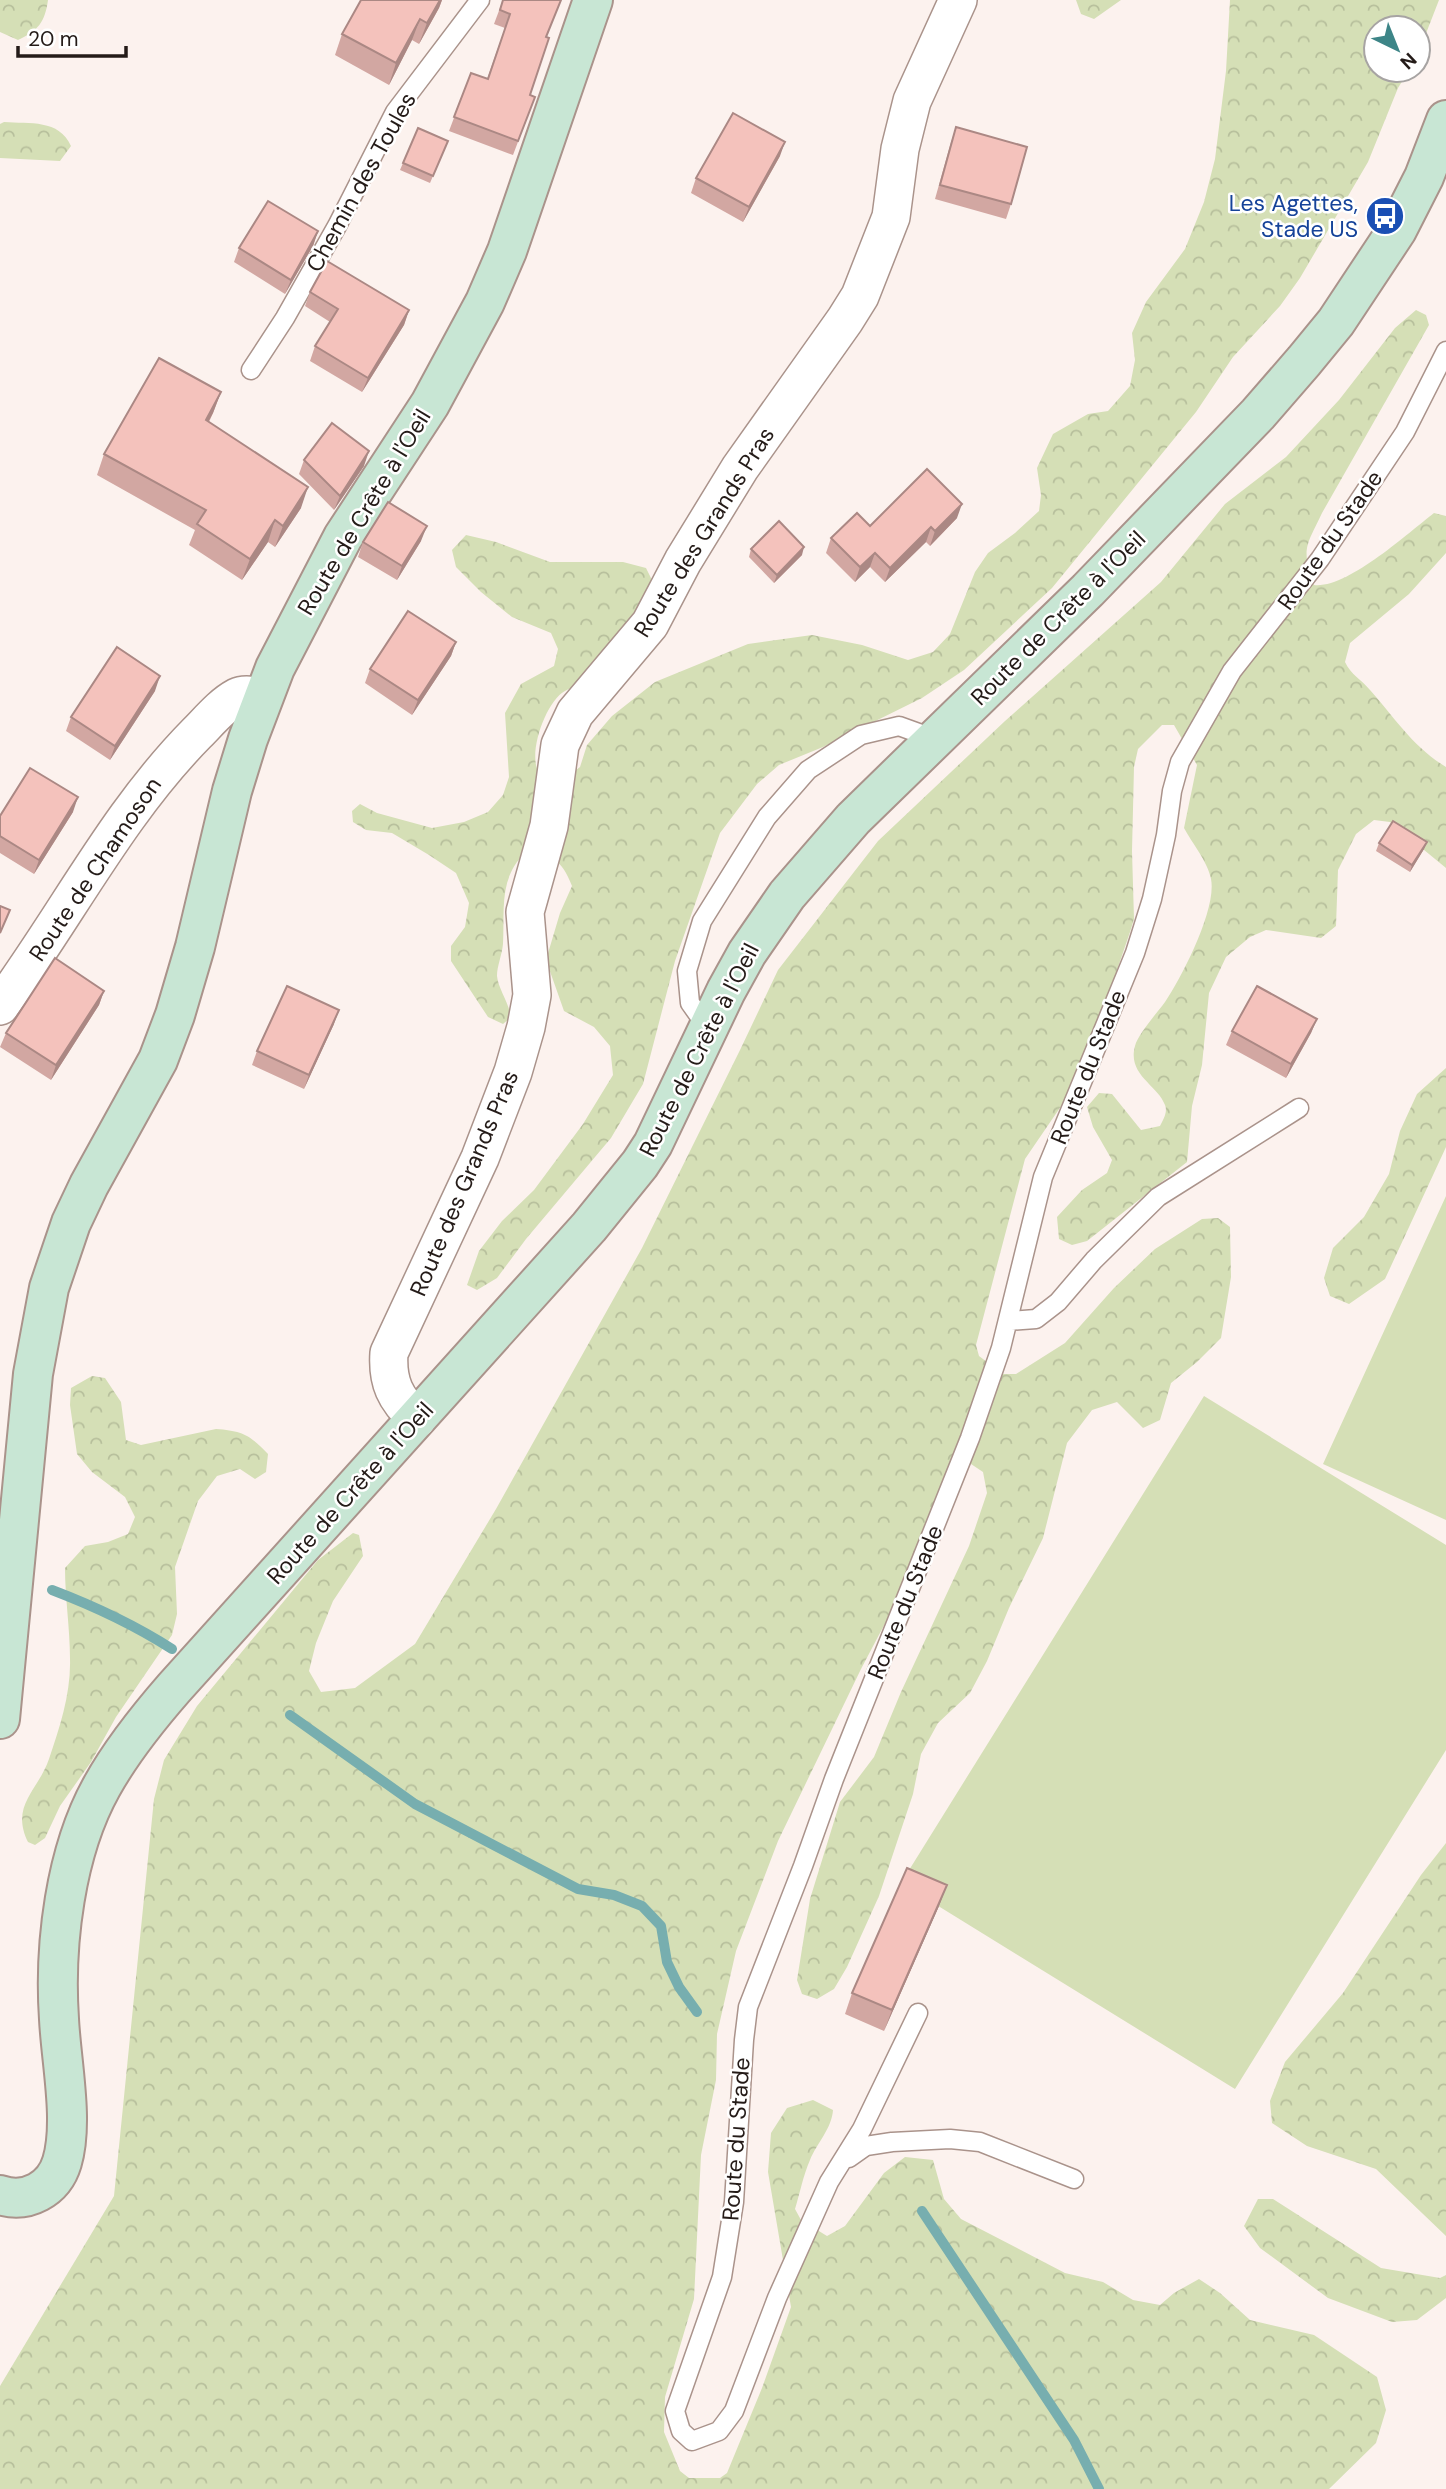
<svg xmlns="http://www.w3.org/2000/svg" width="1446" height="2489" font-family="'DM Sans',sans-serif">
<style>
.forest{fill:url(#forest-crowns)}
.pitch{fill:#d5dfb6}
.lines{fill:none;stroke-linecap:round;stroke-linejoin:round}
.stream{stroke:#77aeaf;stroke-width:10}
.lane-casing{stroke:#aa938b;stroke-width:21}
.street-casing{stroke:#aa938b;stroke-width:40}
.secondary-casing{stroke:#aa938b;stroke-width:42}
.lane{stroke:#fff;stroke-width:18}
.street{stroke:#fff;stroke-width:37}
.secondary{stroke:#c8e6d4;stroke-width:38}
.wall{fill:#d2a7a2}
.shaded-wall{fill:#ab8884}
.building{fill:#f4c2bc;stroke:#ab8884;stroke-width:2}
.labels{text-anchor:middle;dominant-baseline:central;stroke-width:5;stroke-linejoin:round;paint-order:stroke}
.street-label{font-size:23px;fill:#241b18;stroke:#fff}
.transit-label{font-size:23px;fill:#164399;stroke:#fff;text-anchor:end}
</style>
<defs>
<pattern id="forest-crowns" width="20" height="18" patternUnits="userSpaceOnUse" patternTransform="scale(1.75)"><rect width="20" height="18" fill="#d5dfb6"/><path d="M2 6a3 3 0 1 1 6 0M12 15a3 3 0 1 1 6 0" fill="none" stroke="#b7bf9c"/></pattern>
</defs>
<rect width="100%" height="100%" fill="#fcf2ee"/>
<path class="forest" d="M 0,0 L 48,0 C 45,22 38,31 18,40 L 0,32 Z
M 1076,0 L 1121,0 L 1094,19 L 1081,14 Z
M 1230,0 L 1439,0 L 1418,54 L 1418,28 L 1376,28 L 1376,70 L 1409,70 L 1398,88 L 1368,162 L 1300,278 L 1280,306 L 1233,357 L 1196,412 L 1052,588 L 964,670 L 922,698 L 823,747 L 779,765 L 757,784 L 720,833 L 675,961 L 643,1084 L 611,1138 L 526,1239 L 497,1278 L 477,1290 L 467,1285 L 479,1251 L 502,1221 L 534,1190 L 583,1124 L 613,1075 L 610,1046 L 594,1027 L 564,1011 L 546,960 L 560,913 L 572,886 C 561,858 554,858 526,852 C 498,878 505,910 503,944 C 502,955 497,966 497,976 C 498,988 509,1003 511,1017 L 503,1024 L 488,1017 L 451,961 L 451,946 L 465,927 L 469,903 L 456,873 L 429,855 L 392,833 L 366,830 L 353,822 L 352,811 L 360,804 L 377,813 L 432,828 L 464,822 L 488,812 L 503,795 L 509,777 L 505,713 L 521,684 L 554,666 L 558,649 L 551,633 L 512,617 L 481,592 L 456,567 L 452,550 L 466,535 L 496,542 L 550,562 L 623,562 L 646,568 L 652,580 L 652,592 L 611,673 C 596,679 578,683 565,691 C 546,701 527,754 539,773 L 565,778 L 580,767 L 587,745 L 612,716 L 655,682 L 748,644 L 812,635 L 862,645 L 908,660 L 933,652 L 950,634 L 975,572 L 988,553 L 1015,533 L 1039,511 L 1041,495 L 1037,468 L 1053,434 L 1088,414 L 1108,411 L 1130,386 L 1135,360 L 1132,333 L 1146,302 L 1185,249 L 1204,202 L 1215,159 L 1226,71 Z
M 4,122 C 30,124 59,119 71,146 L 60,161 L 0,158 L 0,124 Z
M 1416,310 L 1426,315 L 1429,325 L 1322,513 C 1306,547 1301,548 1314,585 C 1347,589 1408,533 1434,513 L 1446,516 L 1446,553 L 1409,594 L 1350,643 L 1345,662 C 1351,675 1361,679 1370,690 C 1395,718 1413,747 1446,767 L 1446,868 L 1390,822 L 1374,820 L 1356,834 L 1338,870 L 1336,926 L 1321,938 L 1266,930 L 1250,937 L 1226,957 L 1209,993 L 1202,1065 L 1192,1106 L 1187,1162 L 1087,1241 L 1072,1245 L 1059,1239 L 1057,1217 L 1082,1190 L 1107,1173 L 1112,1160 L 1093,1127 L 1087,1107 L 1099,1093 L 1112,1094 L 1141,1130 L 1160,1126 C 1163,1120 1168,1112 1165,1105 C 1158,1085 1127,1075 1135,1046 C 1138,1034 1157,1013 1165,1002 C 1182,977 1217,909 1211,879 C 1208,862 1192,843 1184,828 L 1197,765 L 1174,725 L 1162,725 L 1138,749 L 1134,767 L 1132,851 L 1134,919 L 1130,932 L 1102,1014 L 1068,1096 L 1025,1159 L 976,1345 L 979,1356 L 1003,1374 L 1016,1374 L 1065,1343 L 1114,1288 L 1155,1249 L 1202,1219 L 1218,1218 L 1230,1227 L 1231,1277 L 1221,1338 L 1197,1362 L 1171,1383 L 1160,1420 L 1143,1428 L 1117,1402 L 1092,1410 L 1067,1443 L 1043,1538 L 1009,1608 L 987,1661 L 970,1693 L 938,1723 L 921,1754 L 913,1794 L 879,1896 L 847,1967 L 834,1989 L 817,1999 L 802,1994 L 797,1980 L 810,1899 L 840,1802 L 874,1757 L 901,1692 L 969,1546 L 987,1493 L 983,1472 L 968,1462 L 931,1536 L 861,1669 L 778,1841 L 736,1951 L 717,2034 L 716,2080 L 701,2155 L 694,2299 L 665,2397 L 664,2432 L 680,2471 L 689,2478 L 720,2478 L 727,2473 L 762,2388 L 791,2307 L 768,2172 L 771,2133 L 787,2108 L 813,2100 L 833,2110 C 832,2128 817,2143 810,2160 C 803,2176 800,2193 795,2209 L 801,2220 L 827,2236 L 845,2226 L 884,2173 L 905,2157 L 933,2160 L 944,2199 L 961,2219 L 1065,2273 L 1103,2282 L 1133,2300 L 1160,2305 L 1174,2293 L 1199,2279 L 1220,2293 L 1250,2320 L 1314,2335 L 1377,2377 L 1386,2410 L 1376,2443 L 1329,2489 L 0,2489 L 0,2386 L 114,2196 L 154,1799 L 164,1760 L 197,1706 L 318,1560 L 353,1533 L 359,1535 L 363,1556 L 333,1601 L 316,1643 L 309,1671 L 321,1692 L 355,1688 L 415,1644 L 496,1509 L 642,1248 L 741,1048 L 778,970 L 878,841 L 1005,721 L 1161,582 L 1225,504 L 1286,457 L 1339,400 L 1395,328 Z
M 1446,1068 L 1446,1147 L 1385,1279 L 1349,1304 L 1330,1296 L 1324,1278 L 1333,1248 L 1364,1217 L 1389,1174 L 1400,1131 L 1417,1094 Z
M 92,1376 L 105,1378 L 121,1402 L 126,1440 L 141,1445 L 216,1429 C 243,1431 250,1435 268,1454 L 266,1472 L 255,1479 L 240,1469 L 217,1476 L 198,1501 L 175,1567 L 177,1614 L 172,1635 L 116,1717 L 91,1762 L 60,1806 L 45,1838 L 35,1845 L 28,1842 C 10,1805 38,1791 49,1759 C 60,1727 71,1693 70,1659 C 70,1628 65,1598 65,1568 L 85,1546 L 108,1542 L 128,1534 L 135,1517 L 125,1497 L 92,1472 L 77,1454 L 70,1405 L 71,1388 Z
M 1446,1843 L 1446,2236 L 1376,2169 L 1307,2146 L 1272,2123 L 1270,2101 L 1285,2062 L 1343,1993 L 1421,1875 Z
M 1258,2199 L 1273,2199 L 1381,2268 L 1440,2278 L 1446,2275 L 1446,2298 L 1417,2320 L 1392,2322 L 1328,2298 L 1260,2248 L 1244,2226 Z"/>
<path class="pitch" d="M 1446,1196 L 1446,1520 L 1323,1464 Z
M 1204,1396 L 1446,1545 L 1446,1750 L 1235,2089 L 901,1883 Z"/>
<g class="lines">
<path class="stream" d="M 52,1590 C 94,1606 133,1624 172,1649
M 290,1715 L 415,1804 L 578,1889 L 614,1895 L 642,1906 L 661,1926 L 667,1962 L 679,1987 L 697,2012
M 922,2211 L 1074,2440 L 1099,2489"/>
<g class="lane-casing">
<path id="lane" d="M 251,370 L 285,318 L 337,226 L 395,112 L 480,0
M 707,1027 L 690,1003 L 687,971 L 702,921 L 767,817 L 808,770 L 861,735 L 899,726 L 935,739
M 1008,1321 L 1036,1319 L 1058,1302 L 1094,1260 L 1158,1197 L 1299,1108
M 918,2013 L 862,2129 L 829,2182 L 777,2298 L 734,2411 L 719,2431 L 692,2441 L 681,2431 L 675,2411 L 722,2277 L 734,2202 L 744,2040 L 748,2007 L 803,1866 L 834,1779 L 970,1438 L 1001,1348 L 1043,1177 L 1135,953 L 1152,899 L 1166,835 L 1172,791 L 1180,762 L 1232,671 L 1320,559 L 1405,432 L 1446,351
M 849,2158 L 866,2146 L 892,2142 L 950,2139 L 980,2142 L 1074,2179"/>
</g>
<g class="street-casing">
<path id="street" d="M 0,1006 C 67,915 117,814 197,733 C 209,721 222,705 237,697 C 245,693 254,696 263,697
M 417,1419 C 395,1399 387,1382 389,1353 L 480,1158 L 513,1072 L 526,1027 L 532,995 L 525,912 L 549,826 L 560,745 L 575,713 L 650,624 L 683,561 L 740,468 L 845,320 L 860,296 L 891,217 L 900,149 L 912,101 L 958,0"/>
</g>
<g class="secondary-casing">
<path id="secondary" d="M 0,1719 L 33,1374 L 49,1288 L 71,1223 L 89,1185 L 158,1060 L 175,1015 L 195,947 L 232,791 L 248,739 L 275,668 L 343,537 L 430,404 L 485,302 L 507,251 L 593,0
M 0,2195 C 27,2204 54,2189 62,2162 C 74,2122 61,2061 59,2019 C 54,1945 65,1852 102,1786 C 122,1750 147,1719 174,1688 L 589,1227 L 640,1164 L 653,1144 L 726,991 L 747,953 L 787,895 L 853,819 L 1088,590 L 1258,414 L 1304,361 L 1336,322 L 1397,230 L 1424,177 L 1446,120"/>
</g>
<use href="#lane" class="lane"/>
<use href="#street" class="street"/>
<use href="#secondary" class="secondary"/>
</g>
<path class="wall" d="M 361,0 L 442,0 L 439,8 L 419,44 L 412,40 L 389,85 L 335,55 L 342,34 Z
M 503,0 L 546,37 L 530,95 L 535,97 L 513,155 L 449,131 L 471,73 L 487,79 L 505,28 L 494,24 Z
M 956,127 L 1011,204 L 1006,219 L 935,199 L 951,142 Z
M 448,141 L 430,183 L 400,170 L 403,163 Z
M 780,156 L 743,222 L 691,193 L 696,178 Z
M 318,231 L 313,246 L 285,294 L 234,262 L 239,248 Z
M 310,292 L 409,310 L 404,325 L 362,392 L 310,361 L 315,346 L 330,322 L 305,306 Z
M 221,392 L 213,413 L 209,422 L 301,508 L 275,547 L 268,542 L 242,580 L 189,545 L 195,530 L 97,475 L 104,454 Z
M 304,460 L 364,466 L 334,510 L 299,474 Z
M 957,518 L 930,546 L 926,542 L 885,582 L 870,567 L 855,582 L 826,553 L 831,538 L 870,526 Z
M 421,541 L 397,580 L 358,557 L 363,542 Z
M 751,549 L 802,555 L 774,583 L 749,557 Z
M 456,642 L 451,656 L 412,715 L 365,683 L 370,669 Z
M 155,691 L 110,760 L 66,731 L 71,717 Z
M 73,812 L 34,874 L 0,853 L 0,816 Z
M 1427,842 L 1424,849 L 1410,872 L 1376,851 L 1379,843 Z
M 104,991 L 99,1005 L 51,1080 L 0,1047 L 6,1033 Z
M 1317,1019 L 1311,1033 L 1286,1078 L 1226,1045 L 1232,1031 Z
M 334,1024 L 304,1089 L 252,1065 L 257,1051 Z
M 939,1906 L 884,2031 L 845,2014 L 852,1993 Z"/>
<path class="shaded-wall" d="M 440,0 L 442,0 L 439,8 L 419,44 L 427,23 Z
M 420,19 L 412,40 L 389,85 L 396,63 Z
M 785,142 L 780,156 L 743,222 L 749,207 Z
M 318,231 L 313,246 L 285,294 L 291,280 Z
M 409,310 L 404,325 L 362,392 L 368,378 Z
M 221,392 L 213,413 L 198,441 L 206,420 Z
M 369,451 L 364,466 L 334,510 L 340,496 Z
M 308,487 L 301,508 L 275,547 L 283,526 Z
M 962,504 L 957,518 L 930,546 L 935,531 Z
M 275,520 L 268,542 L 242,580 L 250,559 Z
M 427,526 L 421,541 L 397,580 L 402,566 Z
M 931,527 L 926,542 L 885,582 L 890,568 Z
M 804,547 L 802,555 L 774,583 L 777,575 Z
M 875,553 L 870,567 L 855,582 L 860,567 Z
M 456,642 L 451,656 L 412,715 L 418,700 Z
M 160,676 L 155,691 L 110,760 L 115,746 Z
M 78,797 L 73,812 L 34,874 L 39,860 Z
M 1427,842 L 1424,849 L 1410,872 L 1412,865 Z
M 104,991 L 99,1005 L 51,1080 L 56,1065 Z
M 339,1010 L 334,1024 L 304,1089 L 309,1075 Z
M 1317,1019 L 1311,1033 L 1286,1078 L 1291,1064 Z
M 947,1885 L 939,1906 L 884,2031 L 892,2010 Z"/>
<path class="building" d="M 361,0 L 440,0 L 427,23 L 420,19 L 396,63 L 342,34 Z
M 503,0 L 561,0 L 546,37 L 549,38 L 530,95 L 535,97 L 518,141 L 454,117 L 471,73 L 488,79 L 510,14 L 500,10 Z
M 733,113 L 785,142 L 749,207 L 696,178 Z
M 956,127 L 1027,147 L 1011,204 L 940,185 Z
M 418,128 L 448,141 L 433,176 L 403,163 Z
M 268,201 L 318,231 L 291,280 L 239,248 Z
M 327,261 L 409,310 L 368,378 L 315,346 L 338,309 L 310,292 Z
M 159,358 L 221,392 L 206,420 L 308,487 L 283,526 L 275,520 L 250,559 L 197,524 L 206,510 L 104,454 Z
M 332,423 L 369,451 L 340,496 L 304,460 Z
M 927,469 L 962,504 L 935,531 L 931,527 L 890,568 L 875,553 L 860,567 L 831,538 L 857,513 L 870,526 Z
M 388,502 L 427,526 L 402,566 L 363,542 Z
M 779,521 L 804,547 L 777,575 L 751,549 Z
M 408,611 L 456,642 L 418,700 L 370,669 Z
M 117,647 L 160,676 L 115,746 L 71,717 Z
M 30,768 L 78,797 L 39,860 L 0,836 L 0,816 Z
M 1393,821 L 1427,842 L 1412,865 L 1379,843 Z
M 0,906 L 10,910 L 0,933 Z
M 55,958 L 104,991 L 56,1065 L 6,1033 Z
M 287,986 L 339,1010 L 309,1075 L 257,1051 Z
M 1257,986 L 1317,1019 L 1291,1064 L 1232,1031 Z
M 907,1868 L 947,1885 L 892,2010 L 852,1993 Z"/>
<defs>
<g id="bus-disc" transform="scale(2.0125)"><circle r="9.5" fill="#1a4fb4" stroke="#fff"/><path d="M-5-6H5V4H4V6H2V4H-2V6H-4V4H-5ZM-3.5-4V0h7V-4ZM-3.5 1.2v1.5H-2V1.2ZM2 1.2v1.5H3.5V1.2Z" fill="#fff"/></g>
</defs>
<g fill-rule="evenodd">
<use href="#bus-disc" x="1385" y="216"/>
</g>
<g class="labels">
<g class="street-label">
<text transform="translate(361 182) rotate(-61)">Chemin des Toules</text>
<text transform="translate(364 512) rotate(-59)">Route de Crête à l'Oeil</text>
<text transform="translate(704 532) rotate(-58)">Route des Grands Pras</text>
<text transform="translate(1330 540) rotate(-55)">Route du Stade</text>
<text transform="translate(1058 618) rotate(-45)">Route de Crête à l'Oeil</text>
<text transform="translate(95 869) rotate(-56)">Route de Chamoson</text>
<text transform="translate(699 1050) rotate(-63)">Route de Crête à l'Oeil</text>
<text transform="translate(1088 1067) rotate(-68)">Route du Stade</text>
<text transform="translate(464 1183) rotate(-67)">Route des Grands Pras</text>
<text transform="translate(350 1493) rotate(-48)">Route de Crête à l'Oeil</text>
<text transform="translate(905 1602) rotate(-68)">Route du Stade</text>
<text transform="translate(736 2139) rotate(-86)">Route du Stade</text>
</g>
<g class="transit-label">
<text x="1358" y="203">Les Agettes,<tspan x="1358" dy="26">Stade US</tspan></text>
</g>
</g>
<g transform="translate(1397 49) rotate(137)"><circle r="33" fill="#ffffff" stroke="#a7a4a3" stroke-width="2"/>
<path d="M0-5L12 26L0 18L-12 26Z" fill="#3d8587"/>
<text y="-10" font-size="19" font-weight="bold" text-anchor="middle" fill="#241b18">N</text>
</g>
<path d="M18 46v10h108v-10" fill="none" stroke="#241b18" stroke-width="3.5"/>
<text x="28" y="46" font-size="21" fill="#241b18" stroke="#ffffff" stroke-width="5" paint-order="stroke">20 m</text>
</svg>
